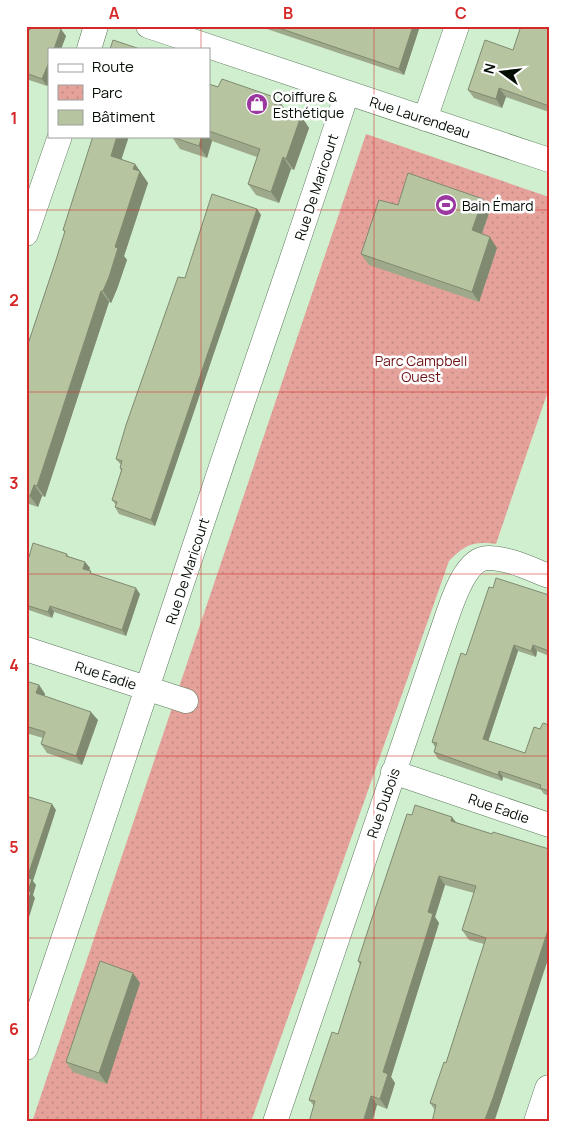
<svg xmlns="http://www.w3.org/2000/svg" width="575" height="1148" font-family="Manrope,sans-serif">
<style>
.park{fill:url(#park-dots)}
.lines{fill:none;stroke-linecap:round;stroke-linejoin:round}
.street-casing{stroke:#5c785d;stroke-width:25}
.secondary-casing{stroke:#5c785d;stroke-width:29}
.street{stroke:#fff;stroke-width:24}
.secondary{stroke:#fff;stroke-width:28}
.wall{fill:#9da98a}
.shaded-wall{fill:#7f8a70}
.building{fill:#b6c5a0;stroke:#7f8a70}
.grid{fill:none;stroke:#d62828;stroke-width:1;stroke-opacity:0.55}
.labels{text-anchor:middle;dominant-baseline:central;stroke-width:5;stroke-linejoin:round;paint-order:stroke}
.poi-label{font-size:14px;fill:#050e05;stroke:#fff;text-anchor:start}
.street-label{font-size:14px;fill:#050e05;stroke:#fff}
.park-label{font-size:14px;fill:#6e1315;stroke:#fff}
.neatline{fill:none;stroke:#d62828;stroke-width:2}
.grid-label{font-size:16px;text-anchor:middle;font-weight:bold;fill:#d62828}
</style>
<defs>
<pattern id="park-dots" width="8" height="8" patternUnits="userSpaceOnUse" patternTransform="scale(1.25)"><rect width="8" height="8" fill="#e4a29b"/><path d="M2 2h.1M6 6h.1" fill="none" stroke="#c28a84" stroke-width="1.8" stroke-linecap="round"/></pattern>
</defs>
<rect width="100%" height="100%" fill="#cfefcf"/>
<path class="park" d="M 366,134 L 549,197 L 549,388 L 496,544 C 472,541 465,545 449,561 L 251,1122 L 32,1122 Z"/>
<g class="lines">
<g class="street-casing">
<path id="street" d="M 148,26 L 549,160
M 89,49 L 96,26
M 425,119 L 457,26
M 26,234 L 60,136
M 26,649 L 186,701
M 393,772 L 549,825
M 26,1048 C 90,863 150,677 213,491 C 257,358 304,227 347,93
M 275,1122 L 441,634 C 449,613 462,558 488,558 C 509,558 530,569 549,576"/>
</g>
<g class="secondary-casing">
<path id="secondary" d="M 538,1122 L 549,1089"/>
</g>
<use href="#street" class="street"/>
<use href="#secondary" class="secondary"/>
</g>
<path class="wall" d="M 258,26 L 420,26 L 404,75 Z
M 549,26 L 549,112 L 506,97 L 502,108 L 474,98 L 468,90 L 513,50 Z
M 26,28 L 66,36 L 61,49 L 49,49 L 49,82 L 47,86 L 26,79 Z
M 209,84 L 285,109 L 285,111 L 301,116 L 309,128 L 294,170 L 291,169 L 279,203 L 256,195 L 248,184 L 257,157 L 212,141 L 207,158 L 180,149 L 172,137 L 172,136 L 209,136 Z
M 91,136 L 129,136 L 121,159 L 135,164 L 148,183 L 124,256 L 127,260 L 117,289 L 111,303 L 109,302 L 45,497 L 42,496 L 38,507 L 26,503 L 26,350 L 65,233 L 63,230 L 93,138 Z
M 483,199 L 490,210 L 482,234 L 497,248 L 479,302 L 369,265 L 361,254 L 398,205 Z
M 257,209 L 261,215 L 155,526 L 119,514 L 115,507 L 116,505 L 112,500 L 121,471 L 120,468 L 121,465 L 116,459 L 185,278 Z
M 67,554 L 68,556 L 85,562 L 90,568 L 89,571 L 93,574 L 140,594 L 126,636 L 54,612 L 52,618 L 26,609 L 26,556 L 29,557 Z
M 493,588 L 549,595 L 549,656 L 537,651 L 536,657 L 518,651 L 488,741 L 525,753 L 540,729 L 549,725 L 549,796 L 544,794 L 541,790 L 503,777 L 502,781 L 438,759 L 434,752 L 435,747 L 432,742 Z
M 26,681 L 39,685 L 45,694 L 44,696 L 98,720 L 82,765 L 47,753 L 41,744 L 43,738 L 26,733 Z
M 457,823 L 492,834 L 549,849 L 549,956 L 499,1107 L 494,1122 L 432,1122 L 435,1110 L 430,1103 L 446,1063 L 484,944 L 469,940 L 462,930 L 474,893 L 445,885 L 435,917 L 439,923 L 391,1077 L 395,1083 L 387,1109 L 377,1105 L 314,1106 L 309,1100 L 338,1034 L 360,965 L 358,961 Z
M 140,983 L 107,1084 L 73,1072 L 66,1062 Z"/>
<path class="shaded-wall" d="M 413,26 L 420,26 L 404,75 L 399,69 Z
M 61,29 L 66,36 L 61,49 L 54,49 Z
M 49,62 L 49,82 L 47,86 L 42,79 Z
M 499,88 L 506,97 L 502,108 L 496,99 Z
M 277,98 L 285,109 L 282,119 L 274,107 Z
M 301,116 L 309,128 L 294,170 L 286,159 Z
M 117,136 L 129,136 L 119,167 L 111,156 Z
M 202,136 L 208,136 L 212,141 L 207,158 L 199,146 Z
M 283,157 L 291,169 L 279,203 L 271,192 Z
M 135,164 L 148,183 L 124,256 L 127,260 L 117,289 L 111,303 L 103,291 Z
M 483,199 L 490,210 L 479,241 L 472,230 Z
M 257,209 L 261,215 L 155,526 L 151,520 Z
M 490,237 L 497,248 L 479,302 L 472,292 Z
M 101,291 L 109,302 L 45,497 L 37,486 Z
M 34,485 L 42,496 L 38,507 L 30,496 Z
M 85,562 L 90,568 L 87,575 L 83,569 Z
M 136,588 L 140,594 L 126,636 L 122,630 Z
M 50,606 L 54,612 L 52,618 L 48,612 Z
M 514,645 L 518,651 L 487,745 L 483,739 Z
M 533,645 L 537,651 L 536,657 L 531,651 Z
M 39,685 L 45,694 L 42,702 L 36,693 Z
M 91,712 L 98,720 L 82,765 L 76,756 Z
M 499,771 L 503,777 L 502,781 L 498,775 Z
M 52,804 L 56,810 L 33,881 L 36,885 L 33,895 L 35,898 L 26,927 L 26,907 L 28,891 L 27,878 Z
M 452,817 L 459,826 L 451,821 Z
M 439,876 L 445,885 L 435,917 L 439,923 L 391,1077 L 395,1083 L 387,1109 L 380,1099 L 383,1072 L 428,912 Z
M 549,927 L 549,956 L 499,1107 L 494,1122 L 484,1122 Z
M 133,973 L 140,983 L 107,1084 L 99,1073 Z
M 371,1096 L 377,1105 L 372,1122 L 363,1122 Z"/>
<path class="building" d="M 31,26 L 53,26 L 61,29 L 54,49 L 49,49 L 49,62 L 42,79 L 26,73 L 26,28 L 30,30 Z
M 273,26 L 413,26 L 399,69 Z
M 521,26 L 549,26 L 549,106 L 499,88 L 496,99 L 468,90 L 485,40 L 513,50 Z
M 113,40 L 140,49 L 110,49 Z
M 222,79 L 277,98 L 274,107 L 301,116 L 286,159 L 283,157 L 271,192 L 248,184 L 260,149 L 209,131 L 209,84 L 218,87 Z
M 93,136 L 117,136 L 111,156 L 135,164 L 133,169 L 140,171 L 115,247 L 118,248 L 109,277 L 103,291 L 101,291 L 37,486 L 34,485 L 30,496 L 26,494 L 26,350 L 56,260 L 65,231 L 63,230 Z
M 172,136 L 202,136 L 199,146 L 172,137 Z
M 408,173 L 483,199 L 472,230 L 490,237 L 472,292 L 361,254 L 379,200 L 398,205 Z
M 212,194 L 257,209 L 151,520 L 115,507 L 117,502 L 112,500 L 122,469 L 120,468 L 122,461 L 116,459 L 126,425 L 178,277 L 185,278 Z
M 33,543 L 67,554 L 66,556 L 85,562 L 83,569 L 91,571 L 90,573 L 136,588 L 122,630 L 50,606 L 48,612 L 26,605 L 26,556 L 29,557 Z
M 496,578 L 549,595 L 549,651 L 533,645 L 531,651 L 514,645 L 483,739 L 525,753 L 534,727 L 540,729 L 543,723 L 549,725 L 549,791 L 540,788 L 541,785 L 499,771 L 498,775 L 434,752 L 437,743 L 432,742 L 461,653 L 466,655 L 489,587 L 493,588 Z
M 26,681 L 39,685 L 36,693 L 91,712 L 76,756 L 41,744 L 45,732 L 26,726 Z
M 26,796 L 52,804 L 27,878 L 32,879 L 28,891 L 31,892 L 26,907 Z
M 415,805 L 452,817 L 451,821 L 492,834 L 493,832 L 549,849 L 549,927 L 493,1098 L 484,1122 L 432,1122 L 436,1105 L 430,1103 L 444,1062 L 446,1063 L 486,938 L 462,930 L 476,886 L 439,876 L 428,912 L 433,914 L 383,1072 L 388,1074 L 380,1099 L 371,1096 L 363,1122 L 309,1122 L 315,1101 L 309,1100 L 332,1032 L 338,1034 L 361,962 L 358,961 L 370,924 L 407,814 L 412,815 Z
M 100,961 L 133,973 L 99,1073 L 66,1062 Z"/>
<path class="grid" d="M 201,26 L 201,49M 374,26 L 374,1122M 201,136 L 201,1122M 26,210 L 549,210M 26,392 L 549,392M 26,574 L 549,574M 26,756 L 549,756M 26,938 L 549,938"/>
<defs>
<g id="shop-disc" transform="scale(1.125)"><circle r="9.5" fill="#9a389f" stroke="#fff"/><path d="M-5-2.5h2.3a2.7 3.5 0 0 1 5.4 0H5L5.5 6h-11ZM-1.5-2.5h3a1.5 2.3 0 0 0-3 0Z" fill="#fff"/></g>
<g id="stadium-disc" transform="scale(1.125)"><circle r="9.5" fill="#9a389f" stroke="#fff"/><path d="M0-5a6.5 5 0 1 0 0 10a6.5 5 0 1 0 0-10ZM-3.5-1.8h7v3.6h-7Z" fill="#fff"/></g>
</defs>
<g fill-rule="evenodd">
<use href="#shop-disc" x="257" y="104"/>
<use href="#stadium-disc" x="446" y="205"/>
</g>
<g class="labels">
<g class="poi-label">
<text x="273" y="96">Coiffure &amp;<tspan x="273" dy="16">Esthétique</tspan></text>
<text x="462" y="205">Bain Émard</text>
</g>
<g class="street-label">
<text transform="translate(420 117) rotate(18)">Rue Laurendeau</text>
<text transform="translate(316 187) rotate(-72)">Rue De Maricourt</text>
<text transform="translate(187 571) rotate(-72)">Rue De Maricourt</text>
<text transform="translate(106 675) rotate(18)">Rue Eadie</text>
<text transform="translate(383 803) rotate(-71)">Rue Dubois</text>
<text transform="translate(499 808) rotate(19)">Rue Eadie</text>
</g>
<g class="park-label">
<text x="421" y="360">Parc Campbell<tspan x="421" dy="16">Ouest</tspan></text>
</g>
</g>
<rect width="575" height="1148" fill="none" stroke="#ffffff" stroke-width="55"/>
<rect x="48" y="48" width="162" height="90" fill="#ffffff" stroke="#9b9f9b"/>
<rect x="58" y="64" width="25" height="8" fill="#ffffff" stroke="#9b9f9b"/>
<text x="92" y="72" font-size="15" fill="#050e05">Route</text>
<rect x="58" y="85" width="25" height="15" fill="url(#park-dots)" stroke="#9b9f9b"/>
<text x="92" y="98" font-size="15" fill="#050e05">Parc</text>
<rect x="58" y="110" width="25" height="15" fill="#b6c5a0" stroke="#9b9f9b"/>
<text x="92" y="122" font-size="15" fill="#050e05">Bâtiment</text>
<g transform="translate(502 72) rotate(285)" stroke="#ffffff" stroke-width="4" paint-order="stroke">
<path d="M0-4L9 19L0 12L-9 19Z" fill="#050e05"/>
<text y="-8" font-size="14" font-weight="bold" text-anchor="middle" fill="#050e05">N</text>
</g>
<rect x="28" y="28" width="520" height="1092" class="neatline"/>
<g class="grid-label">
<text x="114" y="19">A</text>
<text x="288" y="19">B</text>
<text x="461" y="19">C</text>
<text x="14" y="124">1</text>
<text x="14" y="306">2</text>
<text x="14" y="489">3</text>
<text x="14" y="671">4</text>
<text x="14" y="853">5</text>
<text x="14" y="1035">6</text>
</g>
</svg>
